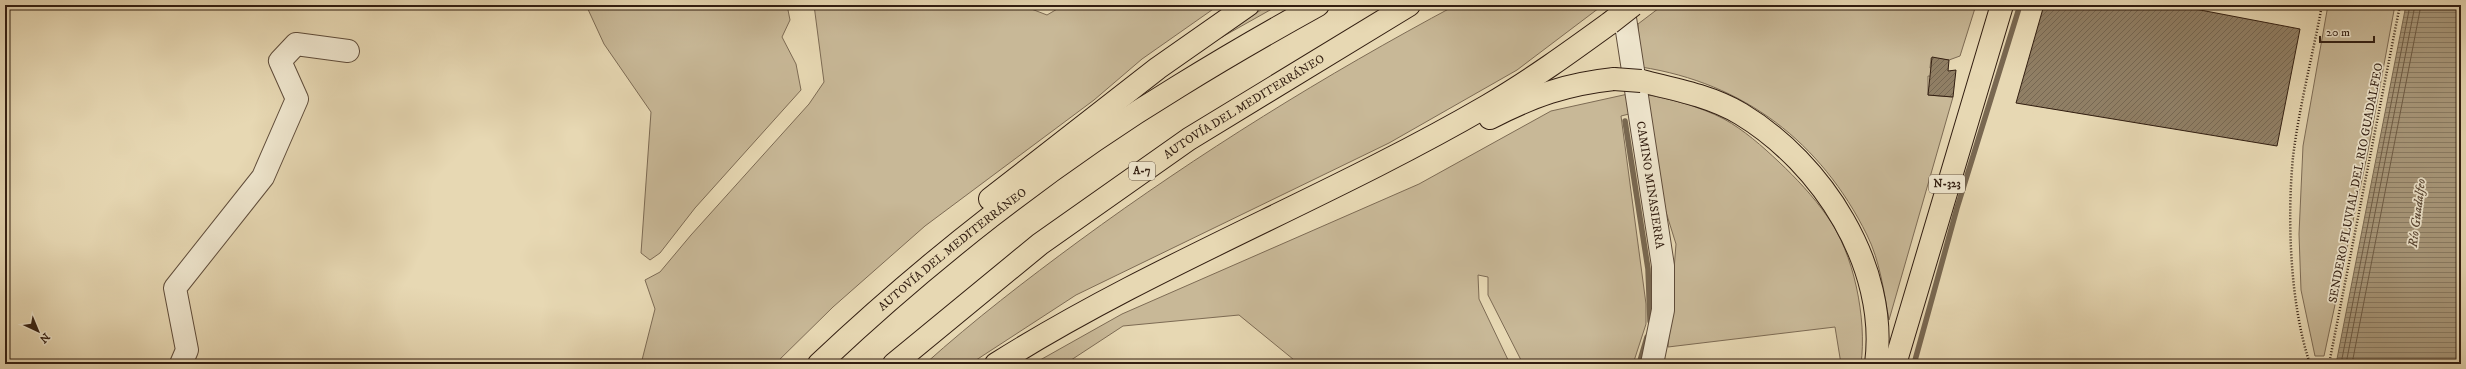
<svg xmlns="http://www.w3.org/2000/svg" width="2466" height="369" font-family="'IM FELL DW Pica',serif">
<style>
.green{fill:#c8b897;stroke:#7d6b54}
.water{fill:url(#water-rules);stroke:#796851}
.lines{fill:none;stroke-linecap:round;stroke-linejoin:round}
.shore{stroke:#6e5c46;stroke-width:1}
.stream{stroke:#796851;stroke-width:5.5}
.building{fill:url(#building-hatch);stroke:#321e11}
.minor-casing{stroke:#5f4c3a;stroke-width:24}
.highway-casing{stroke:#321e11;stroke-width:24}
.path{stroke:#321e11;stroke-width:2.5;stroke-dasharray:1 2;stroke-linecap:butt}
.minor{stroke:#efe6ce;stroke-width:22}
.highway{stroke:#e7d8b3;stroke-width:22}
.highway-bridge-casing{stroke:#321e11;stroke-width:24;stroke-linecap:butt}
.highway-bridge{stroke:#e7d8b3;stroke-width:22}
.labels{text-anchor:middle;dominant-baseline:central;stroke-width:3.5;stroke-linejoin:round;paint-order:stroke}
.shield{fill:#efe6ce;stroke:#6b5a4a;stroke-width:1}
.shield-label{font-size:11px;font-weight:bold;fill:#321e11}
.street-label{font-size:12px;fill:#321e11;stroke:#efe6ce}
.water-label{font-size:13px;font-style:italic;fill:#5c4936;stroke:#efe6ce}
</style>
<defs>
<pattern id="water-rules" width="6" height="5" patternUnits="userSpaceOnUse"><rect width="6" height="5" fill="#a9997c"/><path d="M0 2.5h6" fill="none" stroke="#8a7c64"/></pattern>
<pattern id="building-hatch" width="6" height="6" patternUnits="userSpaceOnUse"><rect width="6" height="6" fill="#907f65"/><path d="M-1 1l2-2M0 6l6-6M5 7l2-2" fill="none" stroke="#766752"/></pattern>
</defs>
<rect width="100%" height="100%" fill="#e7d8b3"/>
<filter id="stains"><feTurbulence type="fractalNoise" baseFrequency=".005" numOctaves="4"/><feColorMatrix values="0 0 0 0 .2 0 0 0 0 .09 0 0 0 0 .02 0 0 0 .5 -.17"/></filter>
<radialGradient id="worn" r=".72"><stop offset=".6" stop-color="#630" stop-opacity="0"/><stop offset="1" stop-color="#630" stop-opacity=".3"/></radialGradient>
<path class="green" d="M 586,5 L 787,5 L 790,20 L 782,37 L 796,64 L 801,90 L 695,208 L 660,253 L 650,260 L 641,253 L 651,112 L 604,44 Z
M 814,5 L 1021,5 L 1047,15 L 1064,5 L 1219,5 L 1142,59 L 1094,100 L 925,226 L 833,307 L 775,364 L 641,364 L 655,309 L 645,280 L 660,272 L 691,235 L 809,104 L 824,82 Z
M 1268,5 L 1279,5 L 1222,37 Z
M 1456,5 L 1603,5 L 1517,70 L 1389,143 L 1076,295 L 970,364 L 925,364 C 974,320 1026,280 1079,241 C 1199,153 1325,75 1456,5 Z
M 1663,5 L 1976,5 L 1960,56 L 1949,60 L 1931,58 L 1930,68 L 1940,68 L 1940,77 L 1928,76 L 1928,95 L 1953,97 L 1889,320 C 1884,292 1880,261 1867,235 C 1821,142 1744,83 1641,67 L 1638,24 Z
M 2328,5 L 2395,5 L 2368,151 L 2324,356 L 2315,356 L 2301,290 L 2299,234 L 2303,146 Z
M 1628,94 L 1629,114 L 1621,116 L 1646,304 L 1646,324 L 1633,364 L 1523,364 L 1488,295 L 1488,277 L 1478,275 L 1479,299 L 1510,364 L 1299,364 L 1239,315 L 1123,326 L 1065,364 L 1033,364 L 1122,314 L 1419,184 L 1551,111 Z
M 1643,94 C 1670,99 1699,106 1724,119 C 1744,130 1762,146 1779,162 C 1796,178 1813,196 1827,216 C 1854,253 1867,319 1861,364 L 1841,364 L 1835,327 L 1668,347 L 1676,244 L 1660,193 Z"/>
<path class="water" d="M 2406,5 L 2461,5 L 2461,364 L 2336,364 Z"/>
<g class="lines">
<path class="shore" d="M 2341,364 L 2410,5
M 2346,364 L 2415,5
M 2352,364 L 2421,5"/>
<path class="stream" d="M 1625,121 L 1648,269 L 1650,321
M 1639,364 L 1647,337
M 1914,364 L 1957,208 L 2020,5"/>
</g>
<path class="building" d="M 2044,5 L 2174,5 L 2300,29 L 2277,146 L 2016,103 Z
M 1932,57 L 1949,60 L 1948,71 L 1956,70 L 1953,97 L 1928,95 Z"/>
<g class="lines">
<g class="minor-casing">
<g id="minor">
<path id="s1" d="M 1623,5 L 1663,266 L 1663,310 L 1652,364"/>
<path d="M 181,364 L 187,350 L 175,288 L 263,177 L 297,99 L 280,61 L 296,44 L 348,51"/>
</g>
</g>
<g class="highway-casing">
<g id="highway">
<path d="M 1641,81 C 1674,89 1711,96 1741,114 C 1822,163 1889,266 1876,364"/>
<path d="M 1490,118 C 1533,96 1566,84 1614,79"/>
<path d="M 990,199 L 1158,68 L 1248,5"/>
<path id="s2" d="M 819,364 C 927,262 1052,163 1179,86 C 1224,58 1271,31 1318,5"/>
<path id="s3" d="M 894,364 L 1040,244 L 1189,139 L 1409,5"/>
<path d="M 996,364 C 1153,265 1327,199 1487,106 C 1530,81 1570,52 1610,23"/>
<path d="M 1895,364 L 2002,5"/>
</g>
</g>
<path class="path" d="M 2315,364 L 2309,361 C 2290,302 2287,219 2293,157 C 2299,107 2313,54 2322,5
M 2329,364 L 2400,5"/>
<use href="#minor" class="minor"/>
<use href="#highway" class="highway"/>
<g class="highway-bridge-casing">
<path id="highway-bridge" d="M 1610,23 L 1633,5
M 1614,79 L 1641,81"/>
</g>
<use href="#highway-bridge" class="highway-bridge"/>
</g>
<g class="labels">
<g class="shield">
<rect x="1129" y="162" width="26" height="18" rx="3"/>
<rect x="1929" y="175" width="36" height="18" rx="3"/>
</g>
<g class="shield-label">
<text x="1142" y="171">A-7</text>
<text x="1947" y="184">N-323</text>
</g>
<g class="street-label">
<text stroke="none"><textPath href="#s3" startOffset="435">AUTOVÍA DEL MEDITERRÁNEO</textPath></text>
<text transform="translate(2356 183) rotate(-79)">SENDERO FLUVIAL DEL RIO GUADALFEO</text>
<text stroke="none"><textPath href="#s1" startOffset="182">CAMINO MINASIERRA</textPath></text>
<text stroke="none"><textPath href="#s2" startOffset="176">AUTOVÍA DEL MEDITERRÁNEO</textPath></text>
</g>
<g class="water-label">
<text transform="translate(2417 213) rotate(-83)">Río Guadalfeo</text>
</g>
</g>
<rect width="2466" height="369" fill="none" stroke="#e7d8b3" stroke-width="20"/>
<rect x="6" y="6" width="2454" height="357" fill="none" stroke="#321e11" stroke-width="2"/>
<rect x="10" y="10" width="2446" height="349" fill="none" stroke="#321e11"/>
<g transform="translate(38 331) rotate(136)" stroke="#efe6ce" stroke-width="3" paint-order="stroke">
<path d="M0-3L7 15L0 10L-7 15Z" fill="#321e11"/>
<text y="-6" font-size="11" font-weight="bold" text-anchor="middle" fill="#321e11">N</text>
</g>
<path d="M2320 36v6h54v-6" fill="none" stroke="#321e11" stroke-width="2"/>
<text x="2326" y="36" font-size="12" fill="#321e11" stroke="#efe6ce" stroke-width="3" paint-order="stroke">20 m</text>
<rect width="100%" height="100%" filter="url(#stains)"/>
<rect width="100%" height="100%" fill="url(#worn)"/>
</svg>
